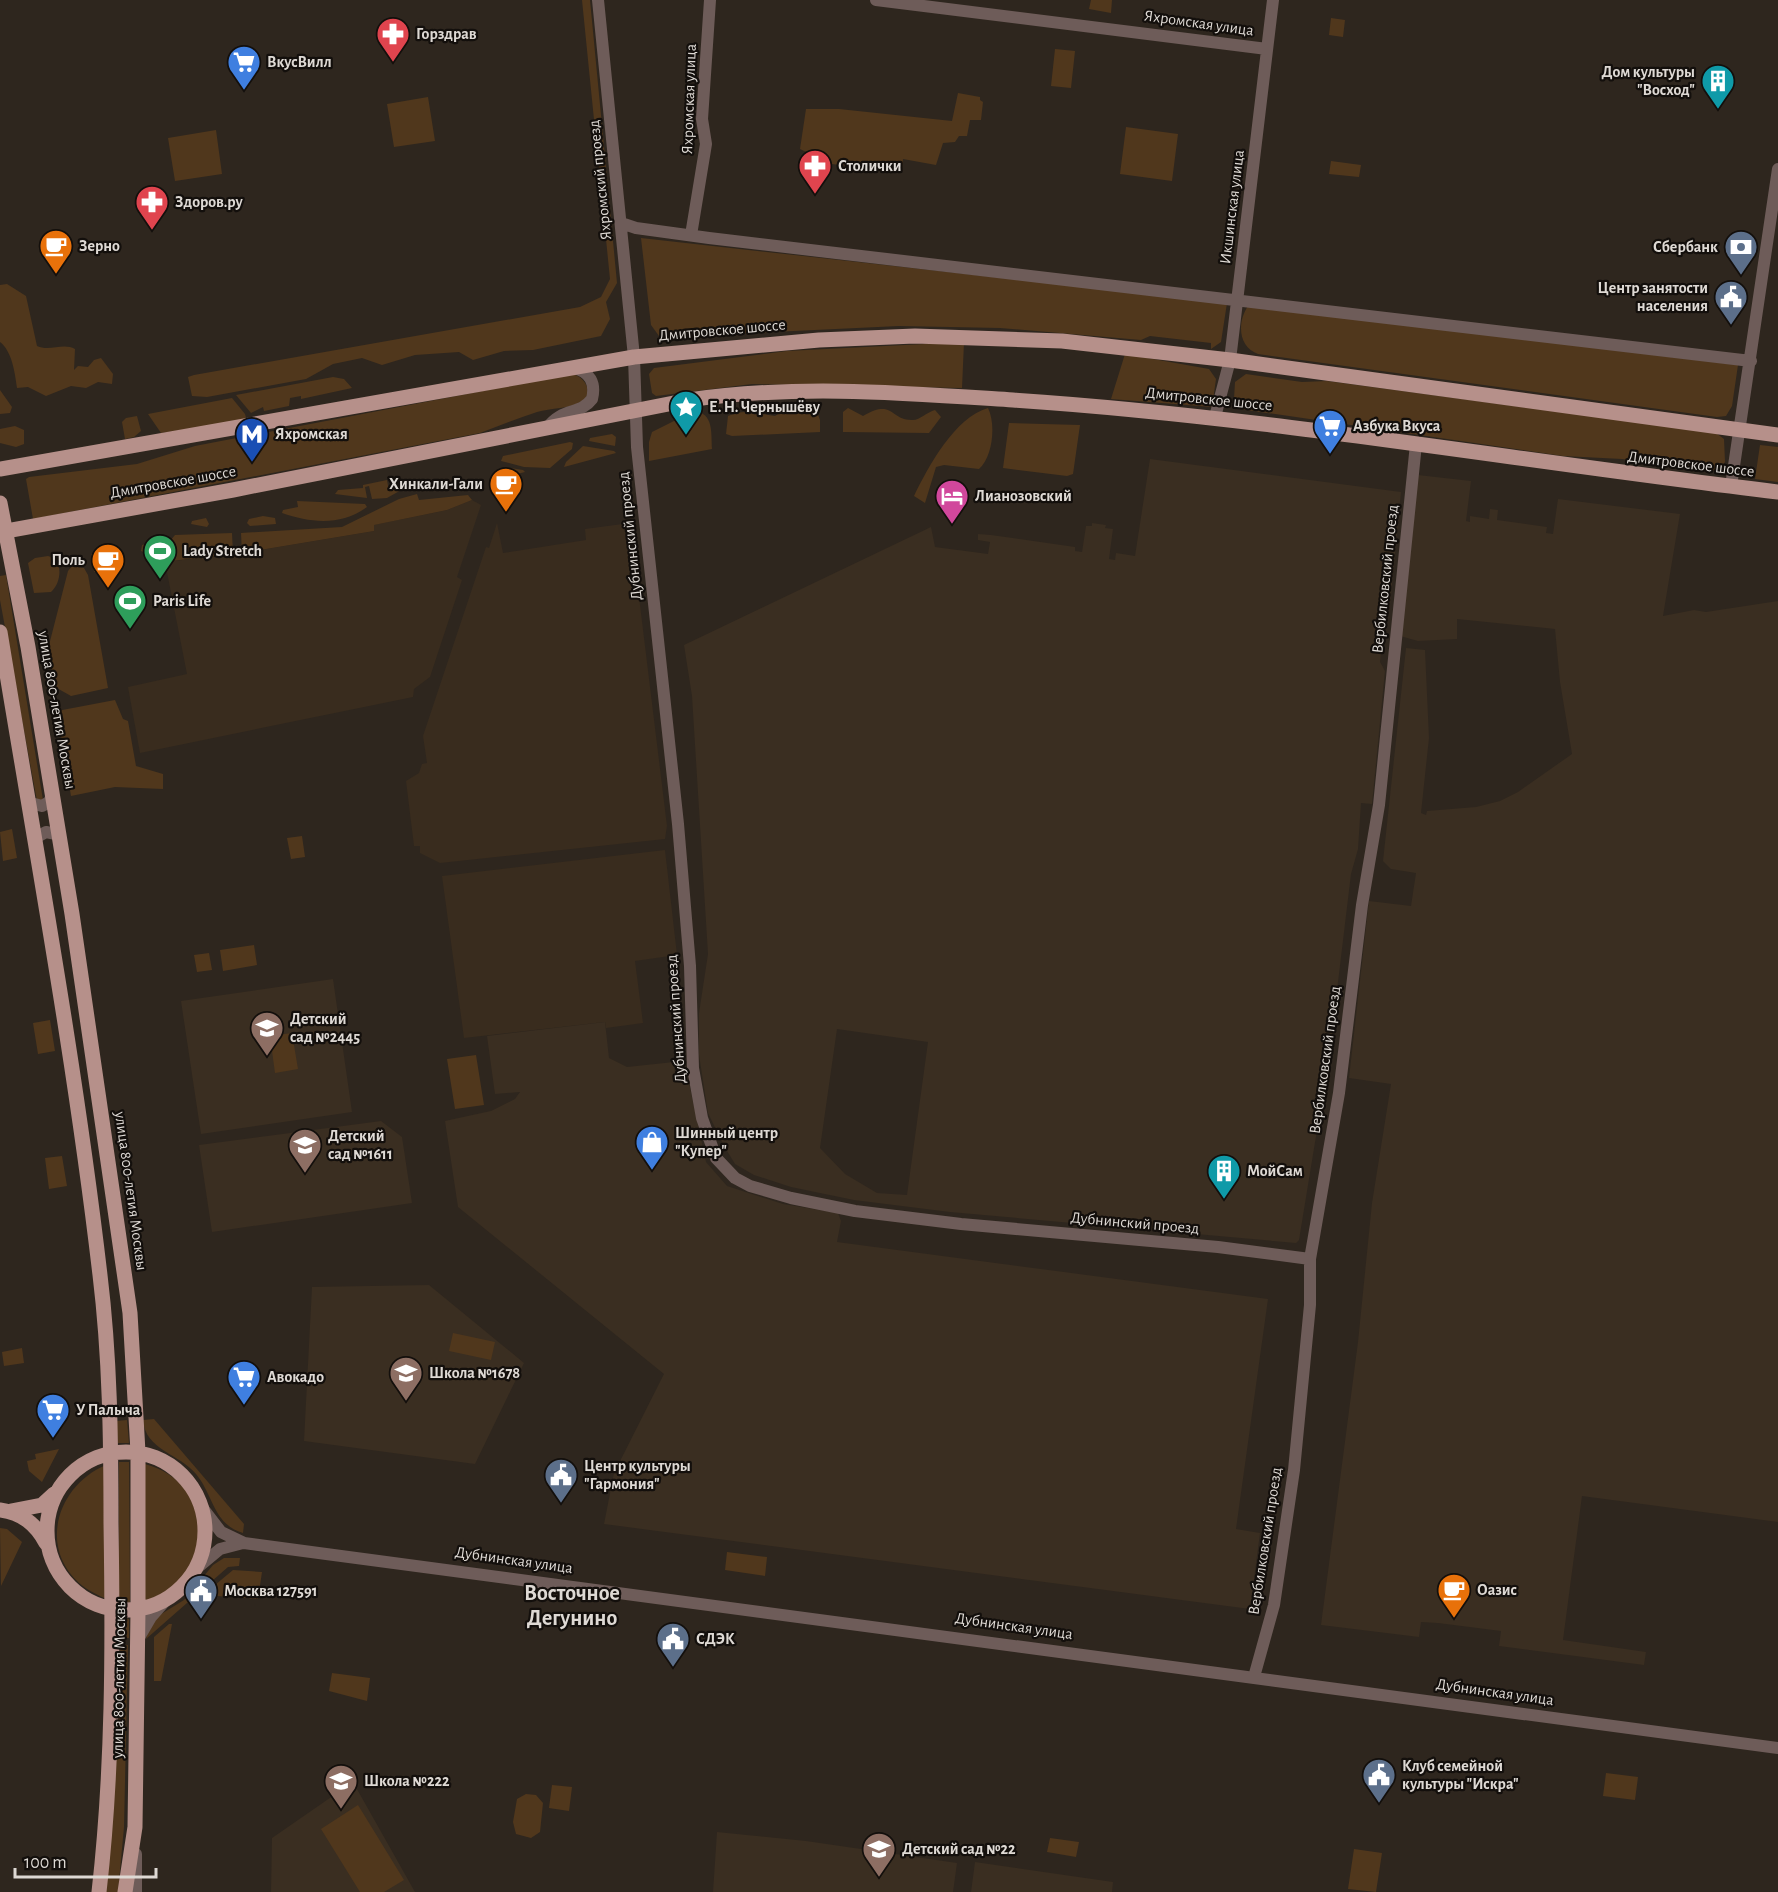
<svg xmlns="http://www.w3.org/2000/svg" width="1778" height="1892" font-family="'Alegreya Sans',sans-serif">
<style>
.commercial{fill:#392c1e}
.built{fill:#3a2e21;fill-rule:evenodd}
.green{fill:#50371c}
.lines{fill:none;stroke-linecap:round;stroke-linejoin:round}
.minor{stroke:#6e5c59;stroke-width:12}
.major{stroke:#b6908a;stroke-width:15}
.labels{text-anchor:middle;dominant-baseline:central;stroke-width:4.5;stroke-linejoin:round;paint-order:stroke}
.street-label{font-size:16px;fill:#ded9d4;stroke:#130f0c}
.poi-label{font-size:16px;font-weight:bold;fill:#ded9d4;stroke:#130f0c;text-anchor:start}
.district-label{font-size:22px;font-weight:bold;fill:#ded9d4;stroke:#130f0c}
</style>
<rect width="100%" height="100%" fill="#2e261e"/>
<path class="commercial" d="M 472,500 L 481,505 L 457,577 L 462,580 L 430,677 L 414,689 L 413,697 L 140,753 L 128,687 L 187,674 L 165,562 L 242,553 L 374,531 L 373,525 L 447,510 Z
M 497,523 L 503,553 L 586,540 L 585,529 L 630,523 L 667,826 L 665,839 L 440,863 L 420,853 L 420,846 L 414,846 L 406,781 L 419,773 L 422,764 L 427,763 L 423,736 L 486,547 L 489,548 Z
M 665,850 L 677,955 L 635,961 L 643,1023 L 606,1028 L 605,1022 L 464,1038 L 442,876 Z"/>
<path class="built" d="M 1150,459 L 1401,492 L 1390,605 L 1384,619 L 1380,662 L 1385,671 L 1372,804 L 1361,803 L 1358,849 L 1351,874 L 1329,1057 L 1299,1240 L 1296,1243 L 950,1212 L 854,1200 L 791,1187 L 754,1175 L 735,1164 L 724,1146 L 708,1113 L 699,1055 L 699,1013 L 708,954 L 692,696 L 684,645 L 931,527 L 935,547 L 988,554 L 990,542 L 978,540 L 978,534 L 991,535 L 1075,547 L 1075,551 L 1082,552 L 1086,526 L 1092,526 L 1092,523 L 1106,525 L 1105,528 L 1113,529 L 1109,559 L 1115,560 L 1116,553 L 1135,556 ZM 837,1029 L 928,1042 L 907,1195 L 877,1193 L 845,1174 L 820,1148 Z
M 1418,475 L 1471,481 L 1466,521 L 1470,522 L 1470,516 L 1489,519 L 1490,509 L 1498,510 L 1497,520 L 1547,527 L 1546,533 L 1553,534 L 1558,499 L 1680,514 L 1663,616 L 1694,610 L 1706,612 L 1778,601 L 1778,1522 L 1582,1496 L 1563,1640 L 1646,1652 L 1644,1665 L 1499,1646 L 1501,1631 L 1438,1623 L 1421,1622 L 1419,1637 L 1321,1625 L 1358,1342 L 1372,1203 L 1391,1084 L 1349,1078 L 1369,901 L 1411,906 L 1416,873 L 1391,869 L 1383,861 L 1406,648 L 1425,650 L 1429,738 L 1421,813 L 1426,815 L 1427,811 L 1476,807 L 1500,801 L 1518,792 L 1572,754 L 1560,682 L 1555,629 L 1457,619 L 1457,639 L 1418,641 L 1400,636 Z
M 333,979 L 352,1112 L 201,1134 L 181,1001 Z
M 605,1022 L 609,1058 L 627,1067 L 674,1062 L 675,1076 L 687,1074 L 706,1162 L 727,1186 L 783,1204 L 838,1213 L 841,1221 L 837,1242 L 1268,1299 L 1236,1529 L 1260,1533 L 1250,1609 L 604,1524 L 614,1473 L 664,1374 L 458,1207 L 445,1121 L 491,1111 L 515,1099 L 520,1092 L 495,1094 L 487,1036 Z
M 381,1121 L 402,1137 L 412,1203 L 212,1232 L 199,1145 Z
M 429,1285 L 524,1363 L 475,1464 L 304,1441 L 312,1287 Z
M 353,1782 L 415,1892 L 271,1892 L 272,1838 Z
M 717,1832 L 806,1841 L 957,1863 L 953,1892 L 713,1892 Z
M 975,1862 L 1113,1882 L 1112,1892 L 971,1892 Z"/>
<path class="green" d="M 582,0 L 590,0 L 617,283 L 606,302 L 610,319 L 601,336 L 533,350 L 504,351 L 473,360 L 459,352 L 415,355 L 382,365 L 362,358 L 333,364 L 306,379 L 207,397 L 192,396 L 188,377 L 194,375 L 580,307 L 601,297 L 610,279 Z
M 1091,0 L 1112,0 L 1111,13 L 1089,9 Z
M 1331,18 L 1345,20 L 1343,37 L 1329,35 Z
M 1055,49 L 1075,51 L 1071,88 L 1051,86 Z
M 958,93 L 980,97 L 980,100 L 983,102 L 981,120 L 970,120 L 967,136 L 959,136 L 955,142 L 943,143 L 936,165 L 903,159 L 902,171 L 831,164 L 800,149 L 806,109 L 839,109 L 952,121 Z
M 428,97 L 435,141 L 394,147 L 387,104 Z
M 1126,127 L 1178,134 L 1172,181 L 1120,174 Z
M 216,130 L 222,174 L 175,181 L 168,138 Z
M 1331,161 L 1361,165 L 1359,177 L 1329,174 Z
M 641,238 L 1227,303 L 1221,342 L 1211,349 L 1211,343 L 1150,336 L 1141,340 L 1000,328 L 899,326 L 665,337 L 659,336 L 651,325 Z
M 7,284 L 26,296 L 37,346 C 50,352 63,342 75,349 L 74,370 L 78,366 L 88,367 L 94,360 L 101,358 L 113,374 L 112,384 L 98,382 L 86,388 L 71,386 L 46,396 L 28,387 L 17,388 C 15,373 12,351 0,342 L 0,285 Z
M 1248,306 L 1738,365 L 1732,406 L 1726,416 L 1717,417 L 1258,354 C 1238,347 1237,322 1248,306 Z
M 964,342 L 962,388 L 752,384 L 656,396 L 652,393 L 649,374 L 654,368 L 787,351 Z
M 1125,354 L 1209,369 L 1216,379 L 1212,407 L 1111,399 Z
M 572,374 C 584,376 595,393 582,401 C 571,409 550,408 537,412 C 518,418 499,426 480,433 L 33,519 L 26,479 L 29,477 L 137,464 L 195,446 Z
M 1246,374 L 1302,382 L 1327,381 L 1716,433 L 1724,439 L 1725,462 L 1719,471 L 1622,459 L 1563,456 L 1240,409 L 1234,399 L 1235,382 Z
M 333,377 L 344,379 L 352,388 L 301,399 L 301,396 L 290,398 L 289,406 L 264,411 L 263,407 L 251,413 L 236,395 Z
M 0,390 L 12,407 L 10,413 L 0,414 Z
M 232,398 L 245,414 L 247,421 L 161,433 L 148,414 Z
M 808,403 L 814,404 L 820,420 L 820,432 L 732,436 L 726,434 L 728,416 C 744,408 759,414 775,416 L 790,406 Z
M 848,408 L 863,416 C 894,398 890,421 913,420 C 920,420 927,412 935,410 L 941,417 L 929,433 L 843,432 L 843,412 Z
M 988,408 C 996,424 993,457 979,469 L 944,465 L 936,467 L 925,503 L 914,496 C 928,467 955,417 988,408 Z
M 694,411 C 714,413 711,433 712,449 L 649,461 L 649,442 L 652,432 Z
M 137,416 L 141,431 L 134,437 L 125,439 L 122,422 L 126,418 Z
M 1009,423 L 1080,425 L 1073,474 L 1067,476 L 1003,468 Z
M 15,426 L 24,430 L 24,444 L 16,447 L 0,443 L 0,429 Z
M 612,434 L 616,437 L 615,446 L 589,441 L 590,438 Z
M 570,442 L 573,443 L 572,449 L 550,468 L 524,467 L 501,461 L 503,456 Z
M 1760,445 L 1778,447 L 1778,482 L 1755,479 Z
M 583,446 L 614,451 L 616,453 L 564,467 L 566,462 Z
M 505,467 L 523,470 L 525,472 L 505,477 L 501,471 Z
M 387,480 L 389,491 L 396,489 L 395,482 L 401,483 L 403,489 L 387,498 L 372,499 L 369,486 L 365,487 L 367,498 L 335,494 L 338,490 L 363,488 L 363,485 Z
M 417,494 L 419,500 L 468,495 L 472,500 L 447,510 L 374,525 L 374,531 L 242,553 L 241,533 L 342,527 L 399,499 Z
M 297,501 L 365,504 L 367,507 C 341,526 311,523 282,513 L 283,510 L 298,507 Z
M 263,516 L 275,518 L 276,524 L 250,526 L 247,523 L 249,519 Z
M 206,518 L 209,524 L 207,527 L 191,524 L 192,521 Z
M 232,533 L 233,554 L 162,562 L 166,546 L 175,535 Z
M 157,541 L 161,545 L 157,557 L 141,551 L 142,545 Z
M 114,549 L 117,552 L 101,572 L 94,572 L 91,554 Z
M 48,556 L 56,559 C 62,569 60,584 51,592 L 34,593 L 28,563 L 35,558 Z
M 72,566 L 84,568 L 88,575 L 108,688 L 71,696 L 55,687 L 48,649 L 68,571 Z
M 6,575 L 43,800 L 37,801 L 0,600 L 0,576 Z
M 115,700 L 123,719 L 128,721 L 136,766 L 163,774 L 163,789 L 115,787 L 71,796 L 57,711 Z
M 12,829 L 17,858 L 3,861 L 0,832 Z
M 302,836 L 305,857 L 291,859 L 287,838 Z
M 254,945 L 257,965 L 223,971 L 220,950 Z
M 209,953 L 212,970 L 197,972 L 194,955 Z
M 50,1020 L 55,1051 L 38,1054 L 33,1023 Z
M 292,1033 L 298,1069 L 275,1073 L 270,1036 Z
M 476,1055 L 484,1105 L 455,1109 L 447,1059 Z
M 62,1156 L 67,1186 L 49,1189 L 45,1158 Z
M 453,1333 L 495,1342 L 491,1360 L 449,1351 Z
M 22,1348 L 24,1363 L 4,1366 L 2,1352 Z
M 154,1419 L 244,1524 L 243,1533 C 213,1524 214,1496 196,1474 C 180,1454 145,1450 143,1420 Z
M 127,1420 L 129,1443 L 118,1443 L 116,1421 Z
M 59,1449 L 42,1482 L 29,1471 L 27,1461 L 36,1459 L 35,1454 Z
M 119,1462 L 129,1462 L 130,1602 L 119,1602 Z
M 145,1464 C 219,1484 217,1580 144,1601 Z
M 106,1465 L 108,1600 C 98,1595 87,1590 79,1583 C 38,1546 58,1485 106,1465 Z
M 0,1528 L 7,1529 L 22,1542 L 1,1586 Z
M 727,1552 L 767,1557 L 765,1576 L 725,1570 Z
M 224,1558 L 240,1558 L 239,1566 L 228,1567 L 146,1639 L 148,1630 L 158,1616 L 184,1600 L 213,1565 Z
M 233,1570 L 262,1572 L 258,1599 L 203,1595 Z
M 120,1618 L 129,1619 L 129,1638 L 120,1638 Z
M 169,1624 L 172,1624 L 161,1681 L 154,1681 L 154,1637 Z
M 128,1645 L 124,1827 L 118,1892 L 106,1892 L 115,1771 L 120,1646 Z
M 332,1673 L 370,1678 L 367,1701 L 329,1691 Z
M 1606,1773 L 1638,1777 L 1635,1800 L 1603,1796 Z
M 552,1785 L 572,1787 L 569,1811 L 549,1808 Z
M 526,1794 L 536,1795 L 543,1803 L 540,1832 L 531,1838 L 516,1834 L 513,1822 L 517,1799 Z
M 358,1805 L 404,1880 L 384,1892 L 360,1892 L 321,1829 Z
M 1050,1838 L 1079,1842 L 1076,1857 L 1047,1852 Z
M 1354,1849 L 1382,1853 L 1376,1892 L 1348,1889 Z"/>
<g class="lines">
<path class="minor" d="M 598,0 L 634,357 L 637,447 L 678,824 L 690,966 L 693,1068 L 702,1118 L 716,1158 L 735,1178 L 750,1186 L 791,1198 L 855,1211 L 961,1224 L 1218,1247 L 1310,1259
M 876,0 L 1267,49
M 621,223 L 636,228 L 709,238 L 1751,361
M 691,235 L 706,144 L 702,119 L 710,0
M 1215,417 L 1230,360 L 1273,0
M 547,428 C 564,406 579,416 592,399 C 596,383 590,372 574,368
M 1731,486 L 1778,169
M 27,797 L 31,803 L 42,806 L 49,802 L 53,793
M 35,845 L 37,837 L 46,832 L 56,834 L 60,840
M 201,1506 L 221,1532 L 244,1543 L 1778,1748
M 196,1569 L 220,1549 L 243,1543
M 137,1641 L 151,1617 L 166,1600
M 1254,1677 L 1274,1605 L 1294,1470 L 1310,1305 L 1310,1259 L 1339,1093 L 1362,905 L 1379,805 L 1416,444
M 136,1854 L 136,1892"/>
<path class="major" d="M 0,469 L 634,357 L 819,340 L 915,336 L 1062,341 L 1230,360 L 1778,435
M 0,503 L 28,647 L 72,914 L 130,1313 L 138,1452 L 138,1610 L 135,1827 L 125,1892
M 0,532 L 233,490 L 689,400 C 796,384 906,393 1013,400 C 1270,417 1523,462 1778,492
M 0,632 C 35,846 75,1060 100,1275 C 110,1357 111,1440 111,1523 C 113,1647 113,1769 99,1892
M47 1531a79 79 0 1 1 158 0a79 79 0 1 1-158 0Z
M 0,1510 C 22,1513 36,1524 46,1543
M 11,1511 L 42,1505 L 54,1494"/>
</g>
<defs>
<g id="pharmacy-pin" transform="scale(1.725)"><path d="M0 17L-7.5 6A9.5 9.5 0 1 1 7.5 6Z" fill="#e0444e" stroke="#130f0c"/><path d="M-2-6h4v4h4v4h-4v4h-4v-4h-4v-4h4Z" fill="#fff"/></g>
<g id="supermarket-pin" transform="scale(1.725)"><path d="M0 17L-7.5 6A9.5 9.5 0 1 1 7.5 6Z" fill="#3f7fe0" stroke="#130f0c"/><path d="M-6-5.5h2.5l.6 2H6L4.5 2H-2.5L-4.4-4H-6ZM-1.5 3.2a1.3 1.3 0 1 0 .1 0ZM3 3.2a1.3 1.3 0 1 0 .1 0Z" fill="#fff"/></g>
<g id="building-pin" transform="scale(1.725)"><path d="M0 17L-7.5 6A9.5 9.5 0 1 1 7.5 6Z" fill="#0f9aa8" stroke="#130f0c"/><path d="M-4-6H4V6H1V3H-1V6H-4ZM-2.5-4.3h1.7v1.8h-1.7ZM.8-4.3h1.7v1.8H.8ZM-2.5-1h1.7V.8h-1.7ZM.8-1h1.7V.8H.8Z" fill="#fff"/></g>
<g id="cafe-pin" transform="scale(1.725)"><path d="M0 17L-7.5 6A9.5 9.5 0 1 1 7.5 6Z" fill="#e8710a" stroke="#130f0c"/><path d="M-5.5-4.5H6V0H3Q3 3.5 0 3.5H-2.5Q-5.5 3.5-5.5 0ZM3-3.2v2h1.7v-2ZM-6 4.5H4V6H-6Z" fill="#fff"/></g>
<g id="bank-pin" transform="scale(1.725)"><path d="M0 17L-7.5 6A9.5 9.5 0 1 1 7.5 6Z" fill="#5c6f8a" stroke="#130f0c"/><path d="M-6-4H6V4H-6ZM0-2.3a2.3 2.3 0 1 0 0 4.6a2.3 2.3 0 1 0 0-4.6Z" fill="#fff"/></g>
<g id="civic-pin" transform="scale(1.725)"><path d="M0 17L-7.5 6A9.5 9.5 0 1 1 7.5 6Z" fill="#5c6f8a" stroke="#130f0c"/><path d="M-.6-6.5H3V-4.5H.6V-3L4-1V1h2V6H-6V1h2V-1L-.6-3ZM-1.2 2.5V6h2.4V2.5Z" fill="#fff"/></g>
<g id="sight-pin" transform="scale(1.725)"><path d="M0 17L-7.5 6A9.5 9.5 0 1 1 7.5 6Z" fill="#0f9aa8" stroke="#130f0c"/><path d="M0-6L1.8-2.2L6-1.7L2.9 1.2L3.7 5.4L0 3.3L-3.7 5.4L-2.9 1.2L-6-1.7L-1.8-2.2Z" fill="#fff"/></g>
<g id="metro-pin" transform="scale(1.725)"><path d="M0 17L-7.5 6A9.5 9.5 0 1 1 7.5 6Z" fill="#1a4fb4" stroke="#130f0c"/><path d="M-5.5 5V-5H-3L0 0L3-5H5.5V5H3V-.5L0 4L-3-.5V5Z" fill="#fff"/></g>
<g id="hotel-pin" transform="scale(1.725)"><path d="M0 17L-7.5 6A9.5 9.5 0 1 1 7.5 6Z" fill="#d1479c" stroke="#130f0c"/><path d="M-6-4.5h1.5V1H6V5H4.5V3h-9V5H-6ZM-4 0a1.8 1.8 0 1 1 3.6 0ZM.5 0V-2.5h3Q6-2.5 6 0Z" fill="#fff"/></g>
<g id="stadium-pin" transform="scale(1.725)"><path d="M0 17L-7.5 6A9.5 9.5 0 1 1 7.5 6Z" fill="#2e9e5b" stroke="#130f0c"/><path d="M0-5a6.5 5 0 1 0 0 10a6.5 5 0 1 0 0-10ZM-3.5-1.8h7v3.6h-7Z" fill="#fff"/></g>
<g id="school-pin" transform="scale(1.725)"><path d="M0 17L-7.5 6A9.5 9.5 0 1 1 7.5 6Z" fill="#8d6e63" stroke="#130f0c"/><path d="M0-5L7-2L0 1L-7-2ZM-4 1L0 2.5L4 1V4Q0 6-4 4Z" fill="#fff"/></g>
<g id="shop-pin" transform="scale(1.725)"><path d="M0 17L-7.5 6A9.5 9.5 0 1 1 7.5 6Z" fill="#3f7fe0" stroke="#130f0c"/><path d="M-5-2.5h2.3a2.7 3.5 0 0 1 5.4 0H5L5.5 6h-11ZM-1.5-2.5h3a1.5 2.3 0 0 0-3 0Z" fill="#fff"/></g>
</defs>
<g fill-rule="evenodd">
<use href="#pharmacy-pin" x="393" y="34"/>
<use href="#supermarket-pin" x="244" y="62"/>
<use href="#building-pin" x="1718" y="81"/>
<use href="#pharmacy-pin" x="815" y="166"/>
<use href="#pharmacy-pin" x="152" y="202"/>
<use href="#cafe-pin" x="56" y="246"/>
<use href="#bank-pin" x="1741" y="247"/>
<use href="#civic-pin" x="1731" y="297"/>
<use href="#sight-pin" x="686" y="407"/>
<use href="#supermarket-pin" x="1330" y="426"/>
<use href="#metro-pin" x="252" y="434"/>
<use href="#cafe-pin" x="506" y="484"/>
<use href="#hotel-pin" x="952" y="496"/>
<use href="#stadium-pin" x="160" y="551"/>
<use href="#cafe-pin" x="108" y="560"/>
<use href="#stadium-pin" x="130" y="601"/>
<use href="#school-pin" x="267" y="1028"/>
<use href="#shop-pin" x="652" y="1142"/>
<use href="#school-pin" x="305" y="1145"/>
<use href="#building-pin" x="1224" y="1171"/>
<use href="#school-pin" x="406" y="1373"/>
<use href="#supermarket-pin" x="244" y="1377"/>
<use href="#supermarket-pin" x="53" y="1410"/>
<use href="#civic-pin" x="561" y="1475"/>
<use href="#cafe-pin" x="1454" y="1590"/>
<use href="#civic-pin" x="201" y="1591"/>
<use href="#civic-pin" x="673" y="1639"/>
<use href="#civic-pin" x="1379" y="1775"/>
<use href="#school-pin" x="341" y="1781"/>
<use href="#school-pin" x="879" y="1849"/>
</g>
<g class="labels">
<g class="street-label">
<text transform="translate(1199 23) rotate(8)">Яхромская улица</text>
<text transform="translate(689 99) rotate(-88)">Яхромская улица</text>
<text transform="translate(600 180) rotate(-96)">Яхромский проезд</text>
<text transform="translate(1232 207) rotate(-83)">Икшинская улица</text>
<text transform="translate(722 330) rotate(-5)">Дмитровское шоссе</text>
<text transform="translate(1209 399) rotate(6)">Дмитровское шоссе</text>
<text transform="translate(1691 464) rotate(7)">Дмитровское шоссе</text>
<text transform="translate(173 482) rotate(-10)">Дмитровское шоссе</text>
<text transform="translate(630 536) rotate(-96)">Дубнинский проезд</text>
<text transform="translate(1385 579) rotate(-84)">Вербилковский проезд</text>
<text transform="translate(57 710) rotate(80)">улица 800-летия Москвы</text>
<text transform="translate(676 1019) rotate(-94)">Дубнинский проезд</text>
<text transform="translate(1325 1060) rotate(-82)">Вербилковский проезд</text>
<text transform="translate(131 1191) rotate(82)">улица 800-летия Москвы</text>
<text transform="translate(1135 1223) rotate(5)">Дубнинский проезд</text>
<text transform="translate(1265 1541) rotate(-81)">Вербилковский проезд</text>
<text transform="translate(514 1560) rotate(8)">Дубнинская улица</text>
<text transform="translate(1014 1626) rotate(8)">Дубнинская улица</text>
<text transform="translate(119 1678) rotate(-89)">улица 800-летия Москвы</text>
<text transform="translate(1495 1692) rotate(8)">Дубнинская улица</text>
</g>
<g class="poi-label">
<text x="416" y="34">Горздрав</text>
<text x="267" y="62">ВкусВилл</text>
<text x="1695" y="72" text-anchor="end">Дом культуры<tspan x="1695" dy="18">"Восход"</tspan></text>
<text x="838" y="166">Столички</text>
<text x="175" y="202">Здоров.ру</text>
<text x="79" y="246">Зерно</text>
<text x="1718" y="247" text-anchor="end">Сбербанк</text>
<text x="1708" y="288" text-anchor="end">Центр занятости<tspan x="1708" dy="18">населения</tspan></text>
<text x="709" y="407">Е. Н. Чернышёву</text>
<text x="1353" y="426">Азбука Вкуса</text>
<text x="275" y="434">Яхромская</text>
<text x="483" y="484" text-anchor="end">Хинкали-Гали</text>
<text x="975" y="496">Лианозовский</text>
<text x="183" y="551">Lady Stretch</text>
<text x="85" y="560" text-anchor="end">Поль</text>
<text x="153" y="601">Paris Life</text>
<text x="290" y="1019">Детский<tspan x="290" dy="18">сад №2445</tspan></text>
<text x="675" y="1133">Шинный центр<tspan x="675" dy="18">"Купер"</tspan></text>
<text x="328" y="1136">Детский<tspan x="328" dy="18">сад №1611</tspan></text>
<text x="1247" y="1171">МойСам</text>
<text x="429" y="1373">Школа №1678</text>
<text x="267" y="1377">Авокадо</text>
<text x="76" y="1410">У Палыча</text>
<text x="584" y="1466">Центр культуры<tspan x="584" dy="18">"Гармония"</tspan></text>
<text x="1477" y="1590">Оазис</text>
<text x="224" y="1591">Москва 127591</text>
<text x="696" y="1639">СДЭК</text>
<text x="1402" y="1766">Клуб семейной<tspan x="1402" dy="18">культуры "Искра"</tspan></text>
<text x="364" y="1781">Школа №222</text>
<text x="902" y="1849">Детский сад №22</text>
</g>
<g class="district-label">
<text x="572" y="1593">Восточное<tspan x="572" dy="25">Дегунино</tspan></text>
</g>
</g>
<path d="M15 1868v9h141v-9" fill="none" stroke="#ded9d4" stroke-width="3"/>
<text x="24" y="1868" font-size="18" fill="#ded9d4" stroke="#130f0c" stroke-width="4.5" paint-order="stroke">100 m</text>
</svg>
